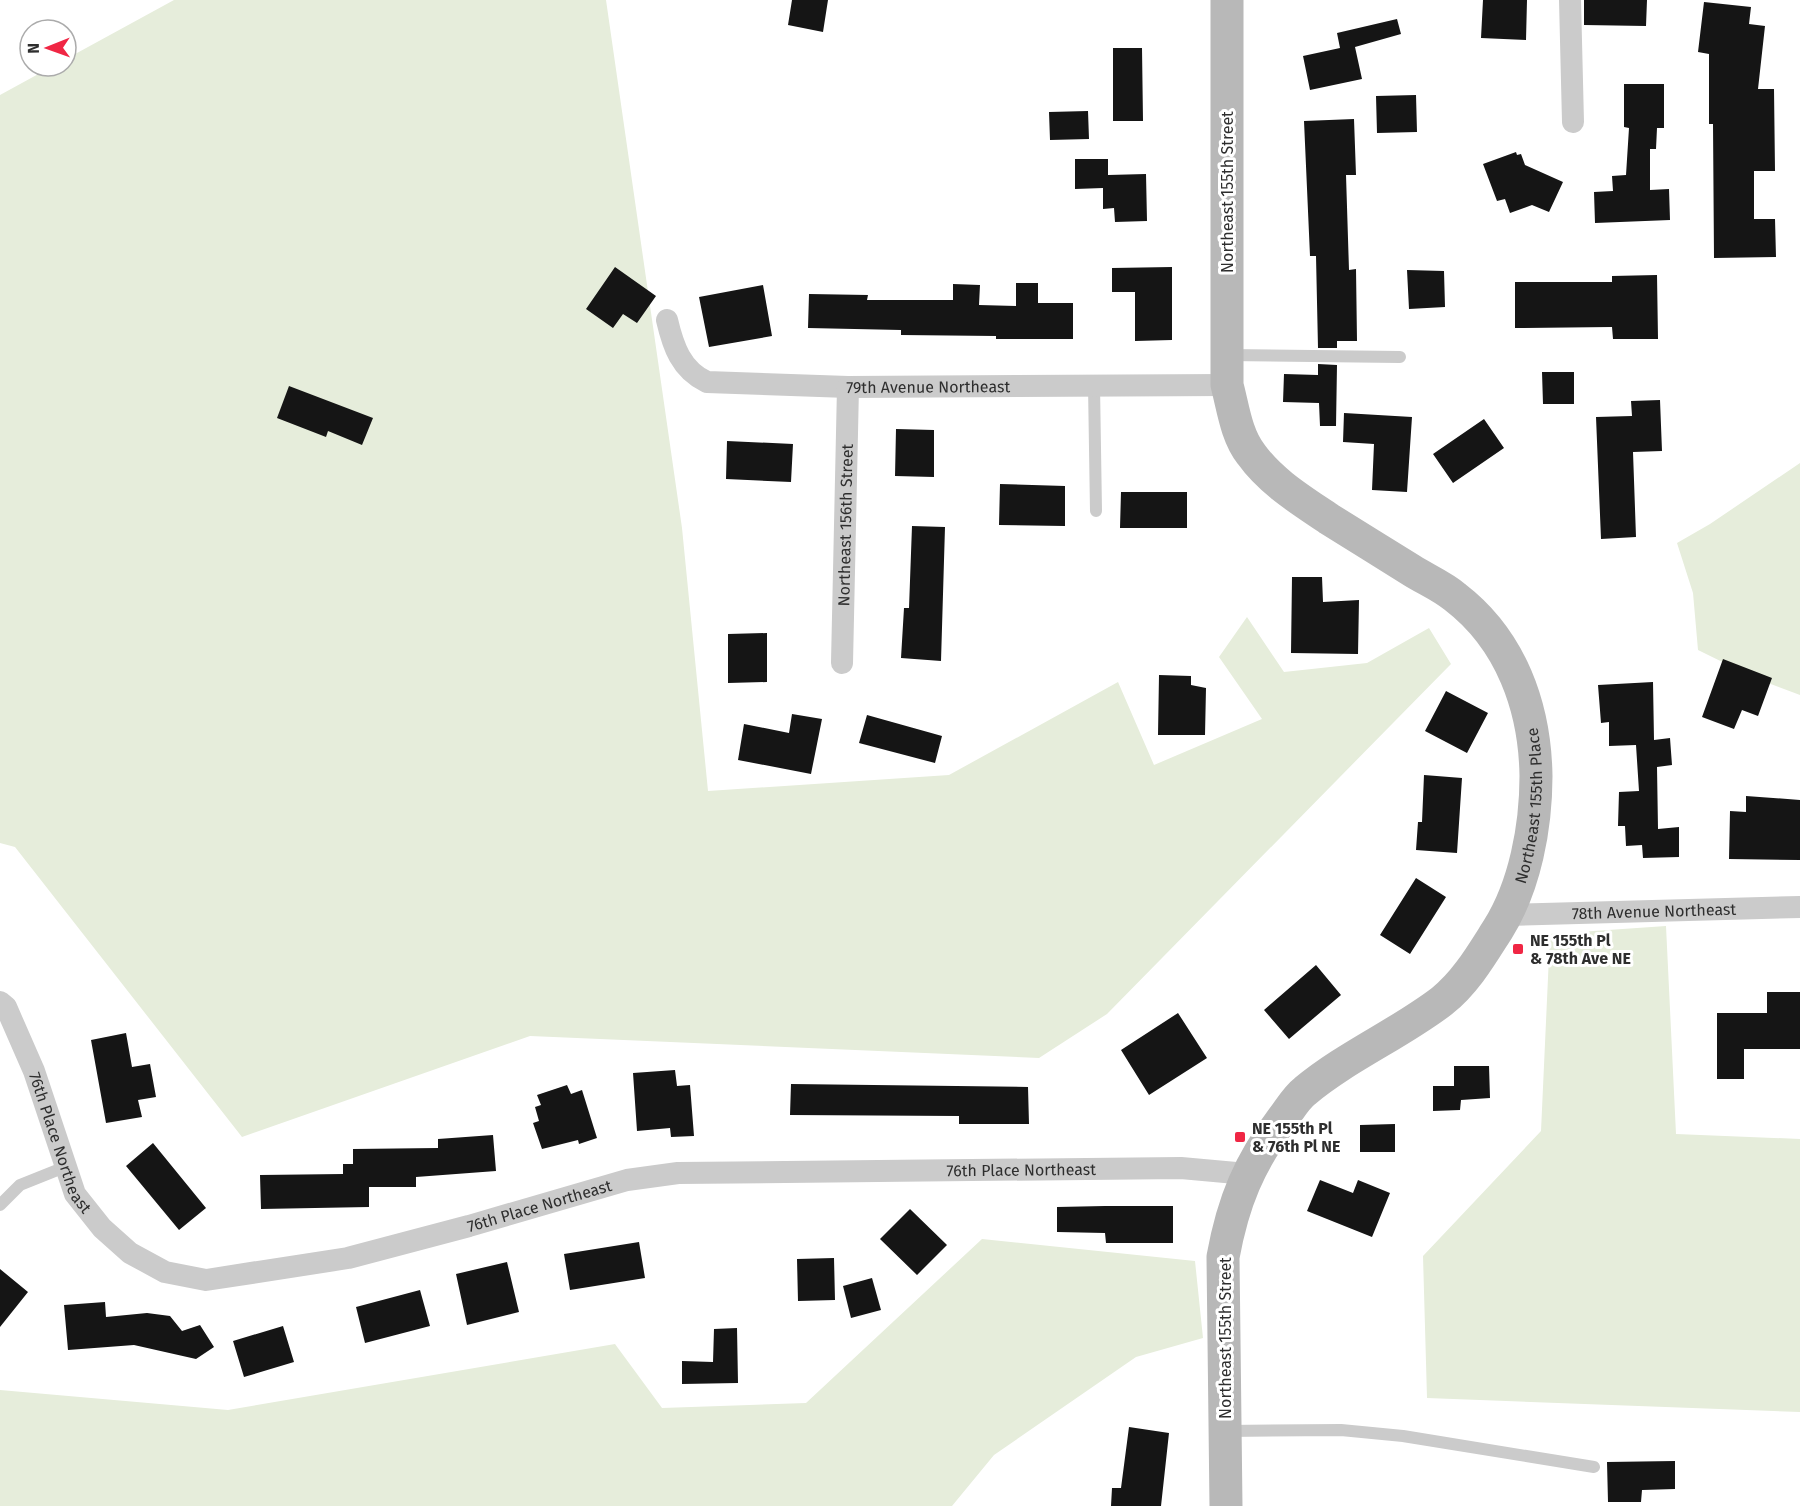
<svg xmlns="http://www.w3.org/2000/svg" width="1800" height="1506" font-family="'Fira Sans',sans-serif">
<style>
.green{fill:#e6eddb}
.building{fill:#151515}
.lines{fill:none;stroke-linecap:round;stroke-linejoin:round}
.lane{stroke:#cbcbcb;stroke-width:12}
.street{stroke:#cbcbcb;stroke-width:22}
.secondary{stroke:#b8b8b8;stroke-width:33}
.poi-dot{fill:#f02644;stroke:#fff;stroke-width:2}
.labels{text-anchor:middle;dominant-baseline:central;stroke-width:6;stroke-linejoin:round;paint-order:stroke}
.street-label{font-size:16px;fill:#2e2e2e;stroke:#fff}
.poi-label{font-size:16px;font-weight:bold;fill:#2e2e2e;stroke:#fff;text-anchor:start}
</style>
<rect width="100%" height="100%" fill="#fff"/>
<path class="green" d="M 174,0 L 606,0 L 682,528 L 708,791 L 949,775 L 1118,682 L 1154,765 L 1262,719 L 1219,657 L 1247,617 L 1284,672 L 1367,663 L 1429,628 L 1451,664 L 1107,1014 L 1039,1058 L 530,1036 L 242,1137 L 15,847 L 0,843 L 0,95 L 53,66 L 66,66 L 66,59 Z
M 1800,463 L 1800,695 L 1755,678 L 1698,650 L 1693,593 L 1677,543 L 1710,524 Z
M 1666,926 L 1676,1134 L 1800,1139 L 1800,1412 L 1427,1398 L 1423,1256 L 1541,1131 L 1550,934 Z
M 982,1239 L 1195,1261 L 1203,1338 L 1136,1357 L 994,1455 L 952,1506 L 0,1506 L 0,1390 L 228,1410 L 615,1344 L 662,1408 L 806,1403 Z"/>
<path class="building" d="M 792,0 L 828,0 L 823,32 L 788,25 Z
M 1483,0 L 1527,0 L 1526,40 L 1481,38 Z
M 1584,0 L 1647,0 L 1646,26 L 1584,25 Z
M 1704,2 L 1751,7 L 1749,24 L 1765,26 L 1758,89 L 1774,89 L 1775,171 L 1754,171 L 1754,219 L 1775,219 L 1776,257 L 1714,258 L 1713,124 L 1709,124 L 1709,54 L 1698,52 Z
M 1397,19 L 1401,34 L 1355,47 L 1362,79 L 1310,90 L 1303,56 L 1340,48 L 1337,33 Z
M 1113,48 L 1142,48 L 1143,121 L 1113,121 Z
M 1624,84 L 1664,84 L 1664,128 L 1657,128 L 1656,149 L 1650,149 L 1650,190 L 1669,189 L 1670,220 L 1595,223 L 1594,192 L 1613,191 L 1612,176 L 1626,175 L 1629,128 L 1624,127 Z
M 1416,95 L 1417,132 L 1377,133 L 1376,96 Z
M 1088,111 L 1089,139 L 1050,140 L 1049,112 Z
M 1354,119 L 1356,175 L 1346,175 L 1349,270 L 1356,269 L 1357,341 L 1337,341 L 1337,348 L 1318,348 L 1316,256 L 1310,256 L 1304,121 Z
M 1516,152 L 1517,155 L 1521,154 L 1525,165 L 1563,182 L 1549,212 L 1532,205 L 1510,213 L 1505,199 L 1497,201 L 1483,164 Z
M 1075,159 L 1108,159 L 1108,175 L 1146,174 L 1147,221 L 1115,222 L 1114,208 L 1103,209 L 1103,188 L 1075,189 Z
M 615,267 L 656,296 L 637,323 L 623,314 L 613,328 L 586,309 Z
M 1172,267 L 1172,340 L 1135,341 L 1135,292 L 1112,292 L 1112,268 Z
M 1407,270 L 1444,271 L 1445,307 L 1409,309 Z
M 1657,275 L 1658,339 L 1613,339 L 1612,327 L 1515,328 L 1515,282 L 1612,282 L 1612,276 Z
M 1016,283 L 1038,283 L 1038,303 L 1073,303 L 1073,339 L 996,339 L 996,336 L 901,335 L 901,330 L 808,328 L 809,294 L 868,295 L 867,300 L 953,300 L 953,284 L 980,285 L 979,305 L 1016,306 Z
M 763,285 L 772,336 L 709,347 L 699,297 Z
M 1318,364 L 1337,365 L 1336,426 L 1320,426 L 1319,403 L 1283,402 L 1284,374 L 1318,375 Z
M 1542,372 L 1574,372 L 1574,404 L 1543,404 Z
M 289,386 L 373,418 L 362,445 L 328,431 L 326,437 L 277,418 Z
M 1660,400 L 1662,451 L 1633,452 L 1636,537 L 1601,539 L 1596,417 L 1632,416 L 1631,401 Z
M 1344,413 L 1412,417 L 1407,492 L 1372,490 L 1374,444 L 1343,442 Z
M 1484,419 L 1504,448 L 1453,483 L 1433,454 Z
M 896,429 L 934,430 L 934,477 L 895,476 Z
M 727,441 L 793,444 L 791,482 L 726,479 Z
M 1000,484 L 1065,486 L 1065,526 L 999,525 Z
M 1121,492 L 1187,492 L 1187,528 L 1120,528 Z
M 912,526 L 945,527 L 941,661 L 901,658 L 904,608 L 909,608 Z
M 1292,577 L 1322,577 L 1323,602 L 1359,600 L 1358,654 L 1291,653 Z
M 767,633 L 767,682 L 728,683 L 728,634 Z
M 1723,659 L 1772,678 L 1758,716 L 1742,710 L 1734,729 L 1702,717 Z
M 1159,675 L 1191,676 L 1191,685 L 1206,688 L 1205,735 L 1158,735 Z
M 1653,682 L 1654,740 L 1670,738 L 1672,765 L 1657,767 L 1658,829 L 1679,827 L 1679,857 L 1643,858 L 1642,845 L 1626,846 L 1625,826 L 1618,826 L 1619,792 L 1639,791 L 1636,745 L 1609,746 L 1609,722 L 1601,723 L 1598,685 Z
M 1446,691 L 1488,713 L 1467,753 L 1425,731 Z
M 792,714 L 822,719 L 811,774 L 738,760 L 744,724 L 789,733 Z
M 867,715 L 942,736 L 935,763 L 859,743 Z
M 1424,775 L 1462,778 L 1457,853 L 1416,850 L 1418,822 L 1422,822 Z
M 1746,796 L 1800,800 L 1800,860 L 1729,859 L 1730,811 L 1746,812 Z
M 1416,878 L 1446,897 L 1410,954 L 1380,935 Z
M 1316,965 L 1341,995 L 1289,1039 L 1264,1010 Z
M 1767,992 L 1800,992 L 1800,1049 L 1744,1049 L 1744,1079 L 1717,1079 L 1717,1013 L 1767,1013 Z
M 1178,1013 L 1207,1058 L 1149,1095 L 1121,1050 Z
M 126,1033 L 132,1067 L 150,1064 L 156,1097 L 138,1100 L 142,1117 L 106,1123 L 91,1040 Z
M 1454,1066 L 1489,1066 L 1490,1098 L 1461,1100 L 1460,1110 L 1433,1111 L 1433,1086 L 1454,1086 Z
M 675,1070 L 677,1086 L 690,1085 L 694,1136 L 671,1137 L 670,1128 L 637,1131 L 633,1073 Z
M 791,1084 L 1028,1087 L 1029,1124 L 959,1124 L 959,1116 L 790,1115 Z
M 567,1085 L 571,1094 L 582,1090 L 597,1138 L 579,1144 L 578,1140 L 542,1149 L 533,1123 L 539,1121 L 535,1107 L 541,1105 L 537,1095 Z
M 1395,1124 L 1395,1152 L 1360,1152 L 1360,1125 Z
M 493,1135 L 496,1171 L 416,1177 L 416,1187 L 369,1187 L 369,1207 L 261,1209 L 260,1175 L 343,1174 L 343,1164 L 353,1164 L 353,1149 L 438,1148 L 438,1139 Z
M 153,1143 L 206,1208 L 179,1230 L 126,1166 Z
M 1320,1180 L 1353,1193 L 1358,1180 L 1390,1193 L 1372,1237 L 1307,1211 Z
M 1105,1206 L 1173,1206 L 1173,1243 L 1106,1243 L 1105,1233 L 1057,1232 L 1057,1207 Z
M 910,1209 L 947,1245 L 917,1275 L 880,1239 Z
M 639,1242 L 645,1278 L 570,1290 L 564,1254 Z
M 834,1258 L 835,1300 L 798,1301 L 797,1259 Z
M 507,1262 L 519,1312 L 467,1325 L 456,1274 Z
M 0,1269 L 28,1292 L 0,1327 Z
M 872,1278 L 881,1310 L 851,1318 L 843,1286 Z
M 420,1290 L 430,1326 L 365,1343 L 356,1307 Z
M 105,1302 L 106,1317 L 147,1313 L 170,1316 L 182,1331 L 200,1325 L 214,1347 L 196,1359 L 134,1345 L 68,1350 L 64,1305 Z
M 283,1326 L 294,1362 L 244,1377 L 233,1341 Z
M 737,1328 L 738,1383 L 682,1384 L 682,1361 L 713,1362 L 714,1329 Z
M 1129,1427 L 1169,1433 L 1161,1506 L 1111,1506 L 1112,1488 L 1121,1488 Z
M 1675,1461 L 1675,1489 L 1642,1490 L 1641,1502 L 1608,1502 L 1607,1462 Z"/>
<g class="lines">
<path class="lane" d="M 1227,355 L 1400,357
M 1094,385 L 1096,511
M 0,1205 L 20,1185 L 65,1167
M 1226,1431 L 1341,1430 L 1403,1436 L 1594,1467"/>
<g class="street">
<path d="M 1570,0 L 1573,122"/>
<path id="s1" d="M 667,320 C 673,346 681,370 707,382 L 848,387 L 1227,385"/>
<path id="s2" d="M 842,663 L 848,387"/>
<path id="s3" d="M 1507,915 L 1800,907"/>
<path id="s4" d="M 0,1002 L 6,1007 L 34,1071 L 75,1194 L 102,1228 L 130,1253 L 165,1272 L 206,1280 L 348,1258 L 469,1226 L 627,1180 L 678,1173 L 1181,1168 L 1247,1174"/>
</g>
<path class="secondary" id="s5" d="M 1226,1506 L 1223,1257 C 1233,1202 1249,1163 1283,1118 C 1290,1109 1296,1098 1305,1091 C 1347,1056 1399,1034 1442,1001 C 1466,982 1482,954 1498,929 C 1525,886 1536,827 1536,776 C 1535,707 1511,640 1455,597 C 1442,586 1425,579 1411,570 C 1384,553 1356,536 1329,519 C 1301,500 1271,482 1251,454 C 1236,435 1233,407 1227,385 L 1227,0"/>
</g>
<g class="poi-dot">
<rect x="1512" y="943" width="12" height="12" rx="3"/>
<rect x="1234" y="1131" width="12" height="12" rx="3"/>
</g>
<g class="labels">
<g class="street-label">
<text transform="translate(1227 192) rotate(-90)">Northeast 155th Street</text>
<text stroke="none"><textPath href="#s1" startOffset="298">79th Avenue Northeast</textPath></text>
<text stroke="none"><textPath href="#s2" startOffset="138">Northeast 156th Street</textPath></text>
<text stroke="none"><textPath href="#s5" startOffset="822">Northeast 155th Place</textPath></text>
<text stroke="none"><textPath href="#s3" startOffset="147">78th Avenue Northeast</textPath></text>
<text stroke="none"><textPath href="#s4" startOffset="154">76th Place Northeast</textPath></text>
<text stroke="none"><textPath href="#s4" startOffset="1198">76th Place Northeast</textPath></text>
<text stroke="none"><textPath href="#s4" startOffset="712">76th Place Northeast</textPath></text>
<text transform="translate(1225 1338) rotate(-90)">Northeast 155th Street</text>
</g>
<g class="poi-label">
<text x="1530" y="940">NE 155th Pl<tspan x="1530" dy="18">&amp; 78th Ave NE</tspan></text>
<text x="1252" y="1128">NE 155th Pl<tspan x="1252" dy="18">&amp; 76th Pl NE</tspan></text>
</g>
</g>
<g transform="translate(48 48) rotate(269)"><circle r="28" fill="#ffffff" stroke="#ababab" stroke-width="1.5"/>
<path d="M0-4.5L10 22L0 15L-10 22Z" fill="#f02644"/>
<text y="-9" font-size="16" font-weight="bold" text-anchor="middle" fill="#2e2e2e">N</text>
</g>
</svg>
